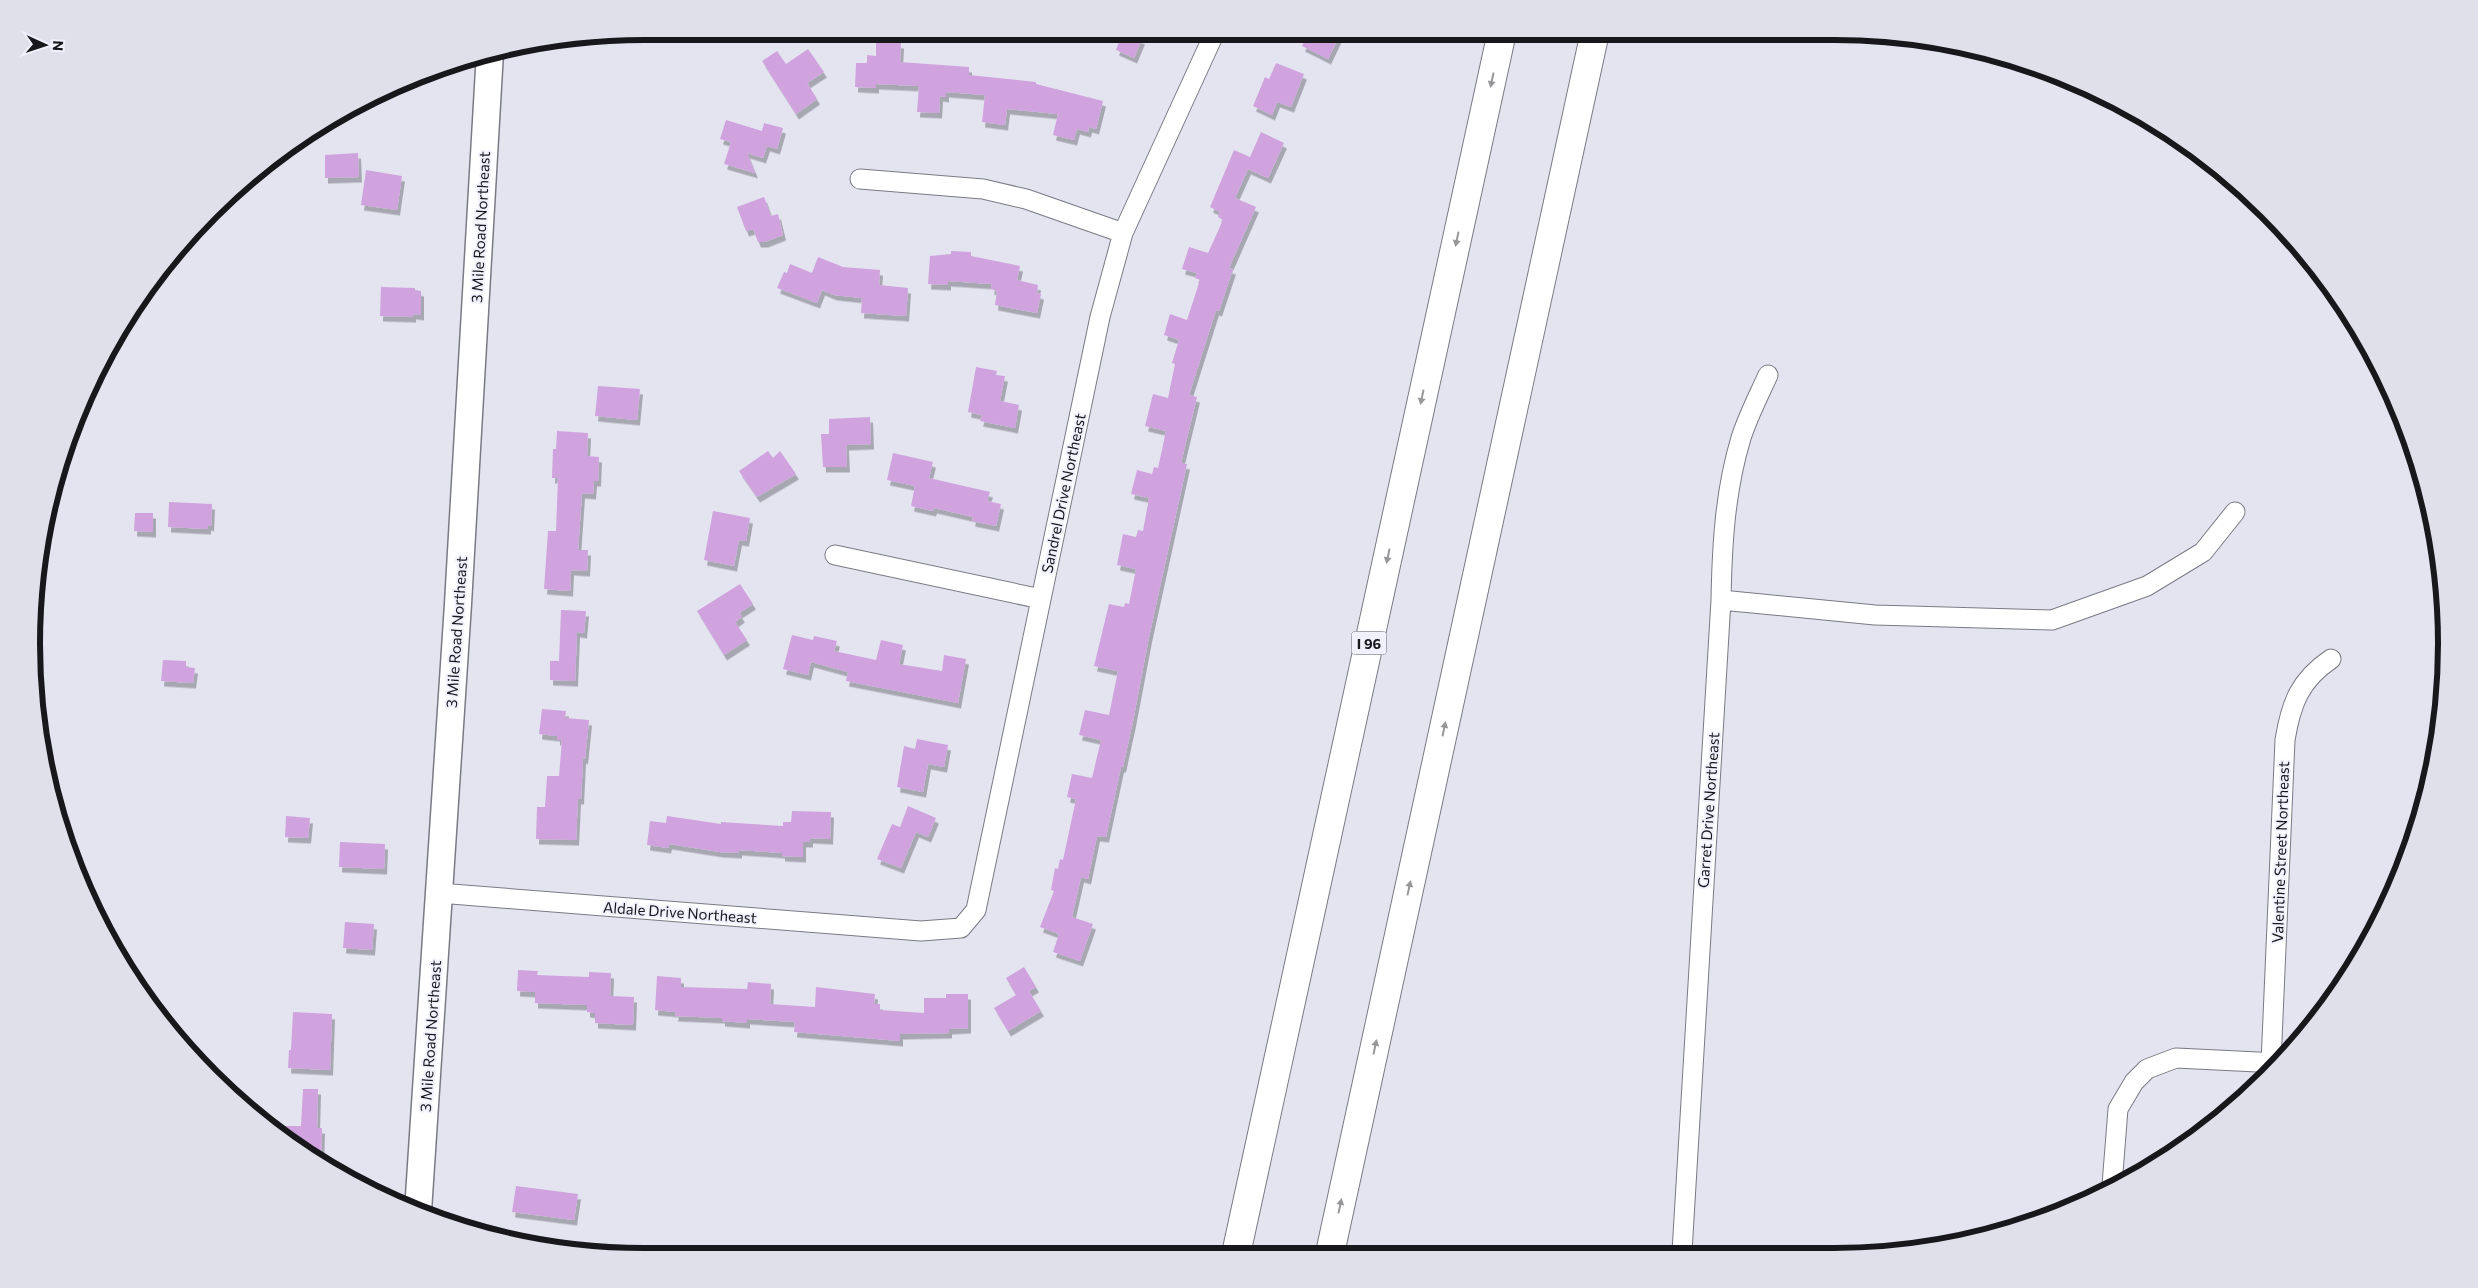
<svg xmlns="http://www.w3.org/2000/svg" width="2478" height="1288" font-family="Commissioner,sans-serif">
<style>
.building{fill:#d0a3df;filter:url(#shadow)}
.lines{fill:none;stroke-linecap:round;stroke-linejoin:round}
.street-casing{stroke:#7a7a85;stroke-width:21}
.secondary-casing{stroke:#7a7a85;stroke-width:29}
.highway-casing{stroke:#7a7a85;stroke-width:30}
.street{stroke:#fff;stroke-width:19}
.secondary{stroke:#fff;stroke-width:26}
.highway{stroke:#fff;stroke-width:28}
.oneway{fill:#979799}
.labels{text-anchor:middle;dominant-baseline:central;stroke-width:4;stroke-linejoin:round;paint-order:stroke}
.shield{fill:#f1f1fd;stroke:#595960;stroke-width:1}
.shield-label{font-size:14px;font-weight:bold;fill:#18181c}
.street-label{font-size:15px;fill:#18181c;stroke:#f1f1fd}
.rim{fill:none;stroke:#18181c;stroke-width:6}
</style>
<defs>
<filter id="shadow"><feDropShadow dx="3" dy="5.5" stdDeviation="0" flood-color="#0004"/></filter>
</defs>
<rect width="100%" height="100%" fill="#e3e4f0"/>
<path class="building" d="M 1123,32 L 1142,39 L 1134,58 L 1116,50 Z
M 1309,32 L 1341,32 L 1328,59 L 1302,46 Z
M 876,43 L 901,43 L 900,62 L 969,67 L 969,75 L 1036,82 L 1036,84 L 1103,101 L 1096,129 L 1089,127 L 1088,132 L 1077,129 L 1074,140 L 1053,135 L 1058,114 L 1007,109 L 1005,125 L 982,122 L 985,95 L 946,92 L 946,97 L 940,96 L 939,113 L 917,112 L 919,86 L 876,84 L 876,88 L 855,87 L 856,63 L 867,63 L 867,55 L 876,56 Z
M 808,49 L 824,72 L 807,83 L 817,99 L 796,114 L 762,61 L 777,51 L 786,64 Z
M 1276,63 L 1304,74 L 1291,107 L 1277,102 L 1272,115 L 1253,106 L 1265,77 L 1269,79 Z
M 726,120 L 762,131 L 764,123 L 783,128 L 777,149 L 767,146 L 763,158 L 747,153 L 755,173 L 724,164 L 731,142 L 720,139 Z
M 1261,132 L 1284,143 L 1268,178 L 1248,169 L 1235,198 L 1256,207 L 1229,268 L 1233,269 L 1219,311 L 1216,310 L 1189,395 L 1197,397 L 1181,463 L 1187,464 L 1149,637 L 1133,721 L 1123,767 L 1121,767 L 1106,837 L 1097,836 L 1088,879 L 1081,877 L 1072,917 L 1093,924 L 1080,961 L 1053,952 L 1059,934 L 1040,927 L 1054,891 L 1051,890 L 1055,868 L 1058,869 L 1060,859 L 1063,860 L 1076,799 L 1067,797 L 1072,774 L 1092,778 L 1101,740 L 1079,735 L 1085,710 L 1109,715 L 1118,671 L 1094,666 L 1109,604 L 1124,607 L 1125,603 L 1129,604 L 1136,569 L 1117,565 L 1123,534 L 1136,537 L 1138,530 L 1143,531 L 1149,498 L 1131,494 L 1137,470 L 1152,474 L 1154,467 L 1158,468 L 1166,431 L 1145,426 L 1153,394 L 1168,398 L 1175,364 L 1172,363 L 1179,340 L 1164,335 L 1170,314 L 1187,320 L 1200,280 L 1195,278 L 1197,273 L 1182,269 L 1189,247 L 1208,253 L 1223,220 L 1218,217 L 1220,212 L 1210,207 L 1234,150 L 1250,157 Z
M 358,153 L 359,177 L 325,178 L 325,155 Z
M 366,170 L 402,176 L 397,210 L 361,205 Z
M 764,197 L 771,216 L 778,214 L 783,235 L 765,242 L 758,242 L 753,229 L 746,231 L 737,207 Z
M 951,251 L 971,252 L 971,256 L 1020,266 L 1017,280 L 1038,285 L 1037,293 L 1041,294 L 1037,313 L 995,305 L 997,291 L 991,289 L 992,284 L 948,281 L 948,285 L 928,284 L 930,256 L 951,254 Z
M 818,257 L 843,267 L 880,270 L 879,285 L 908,288 L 906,316 L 861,313 L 862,298 L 834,295 L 822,290 L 817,303 L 777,288 L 784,272 L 787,273 L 790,264 L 812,273 Z
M 381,287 L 415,288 L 415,290 L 421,291 L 421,315 L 413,314 L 413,317 L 380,316 Z
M 976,367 L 997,371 L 996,375 L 1005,376 L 1000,401 L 1019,405 L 1015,428 L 980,421 L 982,415 L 968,412 Z
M 598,386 L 640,389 L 637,420 L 595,416 Z
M 870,417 L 871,444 L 846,445 L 847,467 L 823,467 L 821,434 L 829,434 L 829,419 Z
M 557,431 L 588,433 L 587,456 L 599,457 L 598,481 L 594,481 L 593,494 L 582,493 L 578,550 L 588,550 L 587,571 L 571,570 L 570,591 L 544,589 L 548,531 L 556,531 L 558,478 L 552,478 L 553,449 L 556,449 Z
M 768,451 L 773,458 L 780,451 L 796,474 L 757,497 L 739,471 Z
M 893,453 L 933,462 L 929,478 L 990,492 L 987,501 L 1001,504 L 996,526 L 972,521 L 973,517 L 934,508 L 933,511 L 911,506 L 915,486 L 887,480 Z
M 169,502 L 212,504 L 211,526 L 208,525 L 208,529 L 168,527 Z
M 713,511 L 750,518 L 746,541 L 739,540 L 734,566 L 704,560 Z
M 135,513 L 153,513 L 153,532 L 134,531 Z
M 740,584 L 753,604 L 739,613 L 742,617 L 735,622 L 747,640 L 724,655 L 697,611 Z
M 561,610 L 586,611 L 584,633 L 577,632 L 575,681 L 550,680 L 550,661 L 559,661 Z
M 792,635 L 813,640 L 814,636 L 837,641 L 834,651 L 876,660 L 881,640 L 903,645 L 899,664 L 942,671 L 944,655 L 966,659 L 958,703 L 846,681 L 848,672 L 811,662 L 808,675 L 783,669 Z
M 163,660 L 186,661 L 186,667 L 195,668 L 193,683 L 161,681 Z
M 542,709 L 566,711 L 565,718 L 589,720 L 585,759 L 583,758 L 581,799 L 578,799 L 576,840 L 536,839 L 537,807 L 545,807 L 547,776 L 559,776 L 562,740 L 557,740 L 557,736 L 539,734 Z
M 917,739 L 948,745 L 944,767 L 928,764 L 923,792 L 897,787 L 904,746 L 915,749 Z
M 908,806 L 936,818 L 928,837 L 916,832 L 901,868 L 877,859 L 892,824 L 900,827 Z
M 792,811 L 831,812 L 830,839 L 810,838 L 810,842 L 803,842 L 803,857 L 782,856 L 782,853 L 739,850 L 739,853 L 720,852 L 669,844 L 668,848 L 647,845 L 650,821 L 666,823 L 667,816 L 721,824 L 721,822 L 783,826 L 783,822 L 791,822 Z
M 286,816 L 310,818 L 308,838 L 285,837 Z
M 340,842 L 385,844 L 384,869 L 339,867 Z
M 345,922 L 374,924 L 372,950 L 343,948 Z
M 1024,967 L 1036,987 L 1029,991 L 1041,1011 L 1008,1031 L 994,1008 L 1016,995 L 1006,978 Z
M 518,970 L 538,971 L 537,975 L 589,977 L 589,972 L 611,973 L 610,996 L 634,997 L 633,1025 L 595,1023 L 595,1013 L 587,1012 L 587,1005 L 535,1003 L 535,992 L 517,991 Z
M 657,976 L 681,978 L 681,987 L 747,989 L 748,982 L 771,984 L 770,1004 L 815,1007 L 816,987 L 875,994 L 874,1004 L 880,1004 L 880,1010 L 924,1013 L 924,998 L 946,998 L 946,994 L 968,994 L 968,1028 L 949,1029 L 949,1033 L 900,1034 L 900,1041 L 794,1032 L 795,1022 L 747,1019 L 747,1023 L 722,1021 L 722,1018 L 675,1016 L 676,1012 L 655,1010 Z
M 293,1012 L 332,1014 L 330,1070 L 288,1068 L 289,1050 L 291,1050 Z
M 303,1089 L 318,1089 L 317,1128 L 322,1128 L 321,1161 L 285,1139 L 285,1126 L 301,1126 Z
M 516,1186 L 578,1194 L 574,1220 L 512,1212 Z"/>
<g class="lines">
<g class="street-casing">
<path id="street" d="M 860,179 L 983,189 L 1026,199 L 1123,233
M 835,555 L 1041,599
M 1721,600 L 1875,615 L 2052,620 L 2147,586 L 2203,552 L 2235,512
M 439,893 L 921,931 L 961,928 L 976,910 L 1100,317 L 1123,233 L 1215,32
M 2271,1063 L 2285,740 C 2291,703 2300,680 2331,659
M 2112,1185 L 2118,1109 L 2134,1082 L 2147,1069 L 2176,1058 L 2278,1063
M 1682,1252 L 1721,600 C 1722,545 1725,491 1741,438 C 1748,416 1759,395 1768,375"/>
</g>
<g class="secondary-casing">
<path id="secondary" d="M 418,1211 L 458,604 L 490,52"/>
</g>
<g class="highway-casing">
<path id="highway" d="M 1330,1253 L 1595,32
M 1236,1254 L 1502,32"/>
</g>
<use href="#street" class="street"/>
<use href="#secondary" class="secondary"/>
<use href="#highway" class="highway"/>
</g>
<defs><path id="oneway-solid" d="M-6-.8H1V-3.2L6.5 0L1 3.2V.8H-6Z" transform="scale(1.25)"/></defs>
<g class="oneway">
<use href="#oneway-solid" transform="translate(1492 80) rotate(102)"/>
<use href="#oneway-solid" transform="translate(1457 239) rotate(102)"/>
<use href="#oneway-solid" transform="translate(1422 397) rotate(102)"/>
<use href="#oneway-solid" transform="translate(1388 556) rotate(102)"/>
<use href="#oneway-solid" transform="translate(1444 729) rotate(-78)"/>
<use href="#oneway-solid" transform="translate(1409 888) rotate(-78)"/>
<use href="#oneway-solid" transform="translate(1375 1047) rotate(-78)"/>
<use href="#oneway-solid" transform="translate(1340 1206) rotate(-78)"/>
</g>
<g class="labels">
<rect class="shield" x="1351.5" y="631.5" width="35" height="23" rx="4"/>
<g class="shield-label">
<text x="1369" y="643">I 96</text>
</g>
<g class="street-label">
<text transform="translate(480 227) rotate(-87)">3 Mile Road Northeast</text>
<text transform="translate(1063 493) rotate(-78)">Sandrel Drive Northeast</text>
<text transform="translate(456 632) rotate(-86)">3 Mile Road Northeast</text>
<text transform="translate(1708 810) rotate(-86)">Garret Drive Northeast</text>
<text transform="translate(2280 852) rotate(-88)">Valentine Street Northeast</text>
<text transform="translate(680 912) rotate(4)">Aldale Drive Northeast</text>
<text transform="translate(430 1036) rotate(-86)">3 Mile Road Northeast</text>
</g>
</g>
<path d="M0 0H2478V1288H0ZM644 40H1834A604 604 0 0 1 2438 644V644A604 604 0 0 1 1834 1248H644A604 604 0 0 1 40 644V644A604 604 0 0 1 644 40Z" fill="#e0e0eb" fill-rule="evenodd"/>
<path class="rim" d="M644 40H1834A604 604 0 0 1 2438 644V644A604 604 0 0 1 1834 1248H644A604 604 0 0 1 40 644V644A604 604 0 0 1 644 40Z"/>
<g transform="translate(45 45) rotate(93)" stroke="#f1f1fd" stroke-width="4" paint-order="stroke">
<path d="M0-4L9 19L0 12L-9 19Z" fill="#18181c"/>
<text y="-8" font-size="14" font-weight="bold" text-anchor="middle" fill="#18181c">N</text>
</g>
</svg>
